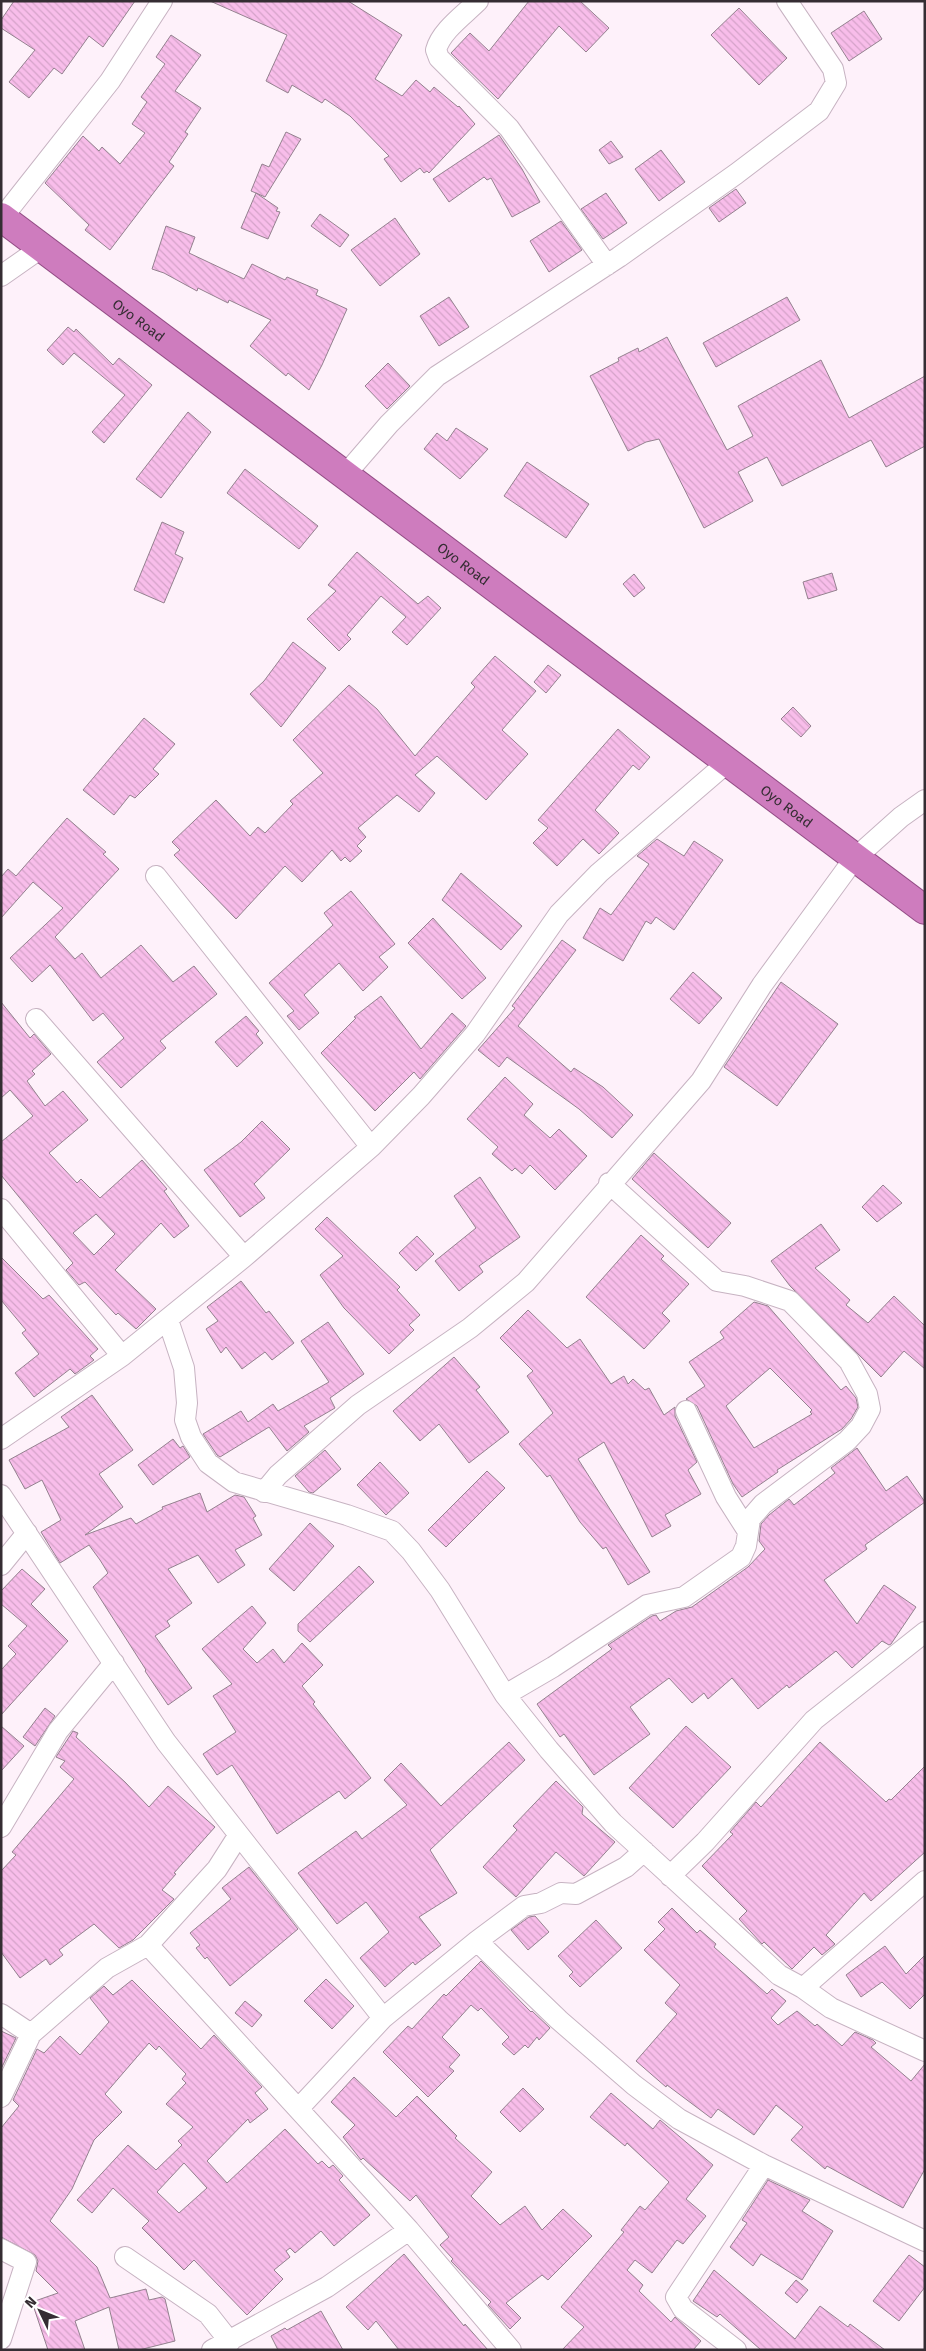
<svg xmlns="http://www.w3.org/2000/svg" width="926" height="2351" font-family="'Fira Sans',sans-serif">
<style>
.building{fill:url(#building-back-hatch);stroke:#94818f;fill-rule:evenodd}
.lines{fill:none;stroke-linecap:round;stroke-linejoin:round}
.minor-casing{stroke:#c7b3c2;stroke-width:22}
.trunk-casing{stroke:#914b83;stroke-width:30}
.minor{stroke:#fff;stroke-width:20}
.trunk{stroke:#ce7cbe;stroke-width:28}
.labels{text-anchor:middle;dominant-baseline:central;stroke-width:4;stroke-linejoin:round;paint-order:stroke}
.street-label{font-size:14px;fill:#352d33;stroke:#fff}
</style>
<defs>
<pattern id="building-back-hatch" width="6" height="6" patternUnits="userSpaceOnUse" patternTransform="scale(1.25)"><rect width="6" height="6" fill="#f8bdea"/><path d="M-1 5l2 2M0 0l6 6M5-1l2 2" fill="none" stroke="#d5a3c9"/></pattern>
</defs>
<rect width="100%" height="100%" fill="#fef1fa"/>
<path class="building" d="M 14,1 L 135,1 L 103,47 L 89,36 L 62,74 L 54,68 L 29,98 L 9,82 L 35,50 L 1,28 L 1,20 Z
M 210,1 L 348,1 L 402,35 L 375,79 L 402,96 L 416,80 L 430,92 L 434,87 L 458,107 L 459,106 L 475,124 L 429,173 L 427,171 L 424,173 L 420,168 L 401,182 L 384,159 L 389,156 L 350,116 L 325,99 L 322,103 L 292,85 L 288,93 L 266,81 L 287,35 Z
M 529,1 L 580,1 L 609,28 L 586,52 L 559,26 L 498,99 L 451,53 L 470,33 L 489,51 Z
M 739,8 L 787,58 L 759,85 L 711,35 Z
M 864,11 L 882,39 L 849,61 L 831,33 Z
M 171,35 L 201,55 L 175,91 L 201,108 L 185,132 L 188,134 L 169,162 L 174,166 L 110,250 L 85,230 L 89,225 L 45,183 L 83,136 L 99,151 L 102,147 L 120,164 L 145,133 L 132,124 L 147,102 L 141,97 L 165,64 L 156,57 Z
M 286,132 L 301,139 L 265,197 L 256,193 L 278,208 L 276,211 L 280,212 L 268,239 L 241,228 L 256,193 L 251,191 L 262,164 L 269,167 Z
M 499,135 L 522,169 L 540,202 L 512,217 L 491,178 L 487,180 L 484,177 L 449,202 L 433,179 Z
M 611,141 L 623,157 L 609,164 L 599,150 Z
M 661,150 L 685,182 L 659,201 L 635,169 Z
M 736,189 L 746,203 L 719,222 L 709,208 Z
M 606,193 L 627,223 L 603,239 L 581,209 Z
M 320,214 L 349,235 L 340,247 L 311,226 Z
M 395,218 L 420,254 L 380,286 L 351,250 Z
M 561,221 L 582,250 L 549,272 L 530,241 Z
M 166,226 L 195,237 L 189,253 L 244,279 L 252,264 L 285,280 L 287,277 L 318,290 L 316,295 L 347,309 L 322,365 L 309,390 L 288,373 L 286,376 L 250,346 L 271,320 L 229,300 L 228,303 L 198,288 L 197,291 L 164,273 L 152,269 Z
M 449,297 L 469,327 L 439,346 L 420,316 Z
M 787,297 L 800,320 L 716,367 L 703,343 Z
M 68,327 L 74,332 L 76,329 L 113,365 L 119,358 L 152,385 L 104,443 L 92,432 L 125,395 L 74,353 L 63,365 L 47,350 Z
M 667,337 L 727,450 L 753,436 L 738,406 L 821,360 L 849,418 L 925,376 L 925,446 L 886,467 L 871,440 L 782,486 L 767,457 L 738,472 L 753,501 L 704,528 L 659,439 L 646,442 L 628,451 L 590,376 L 619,361 L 618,358 L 638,348 L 639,352 Z
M 388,363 L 410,386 L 387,409 L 365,386 Z
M 188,412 L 211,432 L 161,498 L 136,479 Z
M 456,428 L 488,449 L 460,479 L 424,449 L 437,433 L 447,441 Z
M 527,462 L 589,504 L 566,538 L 504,496 Z
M 245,469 L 318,526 L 299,549 L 227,493 Z
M 162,522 L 184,532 L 175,554 L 183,558 L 164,603 L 134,590 Z
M 357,552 L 418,604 L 428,596 L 441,608 L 407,645 L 392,632 L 406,617 L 381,596 L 347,635 L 351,639 L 339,651 L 307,619 L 336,591 L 328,585 Z
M 832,573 L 837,590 L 808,599 L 803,582 Z
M 634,574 L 645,588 L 634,597 L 623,584 Z
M 293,642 L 326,668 L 281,727 L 250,694 L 264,681 Z
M 495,656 L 536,691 L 502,730 L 528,754 L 486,800 L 437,756 L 415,775 L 435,793 L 419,812 L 397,795 L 358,828 L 366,837 L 357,846 L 362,851 L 350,862 L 345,857 L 341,861 L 332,850 L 302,882 L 285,866 L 236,919 L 174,855 L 180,850 L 172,842 L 216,800 L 250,836 L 258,827 L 265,833 L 293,804 L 290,801 L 323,773 L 293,740 L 349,685 L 377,709 L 415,756 L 475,687 L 471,683 Z
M 548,665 L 561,675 L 546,693 L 534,682 Z
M 793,707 L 811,726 L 801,737 L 781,719 Z
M 144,718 L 175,744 L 153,769 L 159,774 L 135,798 L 130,795 L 114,815 L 83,790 Z
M 618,729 L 650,757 L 639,770 L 633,765 L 595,810 L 619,833 L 599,854 L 583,839 L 557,866 L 533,843 L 548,828 L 538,820 Z
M 67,818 L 106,852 L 103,854 L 119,869 L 55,937 L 75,959 L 82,953 L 101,978 L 141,945 L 173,982 L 194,966 L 217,994 L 160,1041 L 166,1048 L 121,1088 L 97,1062 L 124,1038 L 103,1013 L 93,1021 L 50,965 L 32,982 L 10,958 L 63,908 L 33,882 L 1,918 L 1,877 L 8,869 L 16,876 Z
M 657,839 L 684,856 L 694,841 L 723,860 L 674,930 L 656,917 L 651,924 L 646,921 L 623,961 L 583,938 L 600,908 L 611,915 L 649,864 L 637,856 Z
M 461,873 L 522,926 L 501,950 L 442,900 Z
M 351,891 L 395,944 L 379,957 L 388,967 L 363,991 L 339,963 L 304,995 L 319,1013 L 299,1030 L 287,1016 L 294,1011 L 269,983 L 333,925 L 324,913 Z
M 433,918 L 486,978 L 462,999 L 408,943 Z
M 562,940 L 576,950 L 518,1026 L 571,1072 L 574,1068 L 603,1087 L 633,1115 L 612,1138 L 579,1109 L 507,1057 L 499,1067 L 478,1050 L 515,1008 L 512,1006 Z
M 693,972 L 722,998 L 699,1024 L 670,999 Z
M 781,982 L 838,1024 L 777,1106 L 724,1067 Z
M 381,996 L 421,1049 L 452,1013 L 466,1026 L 420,1079 L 414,1072 L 375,1111 L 321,1053 L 356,1018 L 354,1017 Z
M 1,1002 L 30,1038 L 34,1034 L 51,1054 L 32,1071 L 35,1074 L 27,1081 L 45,1106 L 63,1091 L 88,1120 L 49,1153 L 77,1183 L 81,1179 L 100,1198 L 142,1160 L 167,1189 L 164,1191 L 189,1226 L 174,1238 L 161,1223 L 115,1270 L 156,1309 L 136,1329 L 118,1313 L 116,1315 L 85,1282 L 79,1285 L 66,1270 L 73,1263 L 1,1175 L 1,1142 L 33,1116 L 10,1090 L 1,1098 ZM 96,1214 L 115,1234 L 94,1255 L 73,1233 Z
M 246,1016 L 259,1031 L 256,1034 L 263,1043 L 237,1067 L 215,1042 Z
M 505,1077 L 533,1104 L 524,1115 L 550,1138 L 559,1129 L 587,1156 L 555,1190 L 530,1165 L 522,1174 L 515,1168 L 512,1171 L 492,1154 L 498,1147 L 467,1119 Z
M 262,1121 L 290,1149 L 254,1184 L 265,1198 L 240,1217 L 204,1170 L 241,1142 Z
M 654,1153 L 731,1223 L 708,1248 L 632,1179 Z
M 480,1177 L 520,1237 L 479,1266 L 483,1272 L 459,1291 L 435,1261 L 476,1228 L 454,1196 Z
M 883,1185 L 902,1203 L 877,1222 L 862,1207 Z
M 327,1217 L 400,1287 L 397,1290 L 420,1315 L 409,1325 L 414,1330 L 389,1354 L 344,1308 L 320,1275 L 343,1256 L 315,1229 Z
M 821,1224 L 840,1250 L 815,1268 L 850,1300 L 846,1305 L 868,1323 L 894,1296 L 925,1326 L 925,1369 L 904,1351 L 881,1377 L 790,1286 L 771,1261 Z
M 641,1235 L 664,1256 L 661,1259 L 689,1284 L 662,1313 L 670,1321 L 644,1349 L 586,1297 Z
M 417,1236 L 434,1254 L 416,1271 L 399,1253 Z
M 1,1257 L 43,1299 L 49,1295 L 98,1349 L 90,1356 L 94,1360 L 75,1374 L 70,1369 L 34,1397 L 15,1373 L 39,1354 L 22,1333 L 26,1330 L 1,1300 Z
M 241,1281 L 266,1313 L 269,1311 L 294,1343 L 272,1360 L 265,1352 L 242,1369 L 226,1347 L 221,1353 L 206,1329 L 218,1321 L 207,1307 Z
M 754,1302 L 768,1306 L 841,1390 L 846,1386 L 856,1398 L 858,1407 L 851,1419 L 842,1429 L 777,1470 L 778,1472 L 742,1497 L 733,1484 L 697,1406 L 686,1399 L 705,1386 L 689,1362 L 724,1338 L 720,1332 ZM 770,1368 L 812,1410 L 810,1412 L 812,1414 L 754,1448 L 726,1406 Z
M 528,1310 L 567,1348 L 580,1339 L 611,1384 L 624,1376 L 628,1384 L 633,1379 L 645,1390 L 649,1388 L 664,1415 L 675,1407 L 675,1416 L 697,1462 L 688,1470 L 701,1494 L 665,1515 L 671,1526 L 652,1537 L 604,1442 L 578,1459 L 650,1572 L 628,1585 L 606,1547 L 603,1549 L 580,1522 L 550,1475 L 547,1477 L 519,1444 L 553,1413 L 527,1376 L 533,1371 L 500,1338 Z
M 328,1322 L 364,1374 L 330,1398 L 335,1408 L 304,1426 L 309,1432 L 287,1451 L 269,1427 L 220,1457 L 217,1455 L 203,1434 L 241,1411 L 248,1422 L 273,1404 L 278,1411 L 329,1382 L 301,1341 Z
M 454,1357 L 480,1387 L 476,1390 L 509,1432 L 469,1463 L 439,1424 L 420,1441 L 393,1411 Z
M 92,1395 L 133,1450 L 99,1474 L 123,1507 L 85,1535 L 131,1518 L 136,1524 L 163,1509 L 162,1507 L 200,1493 L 207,1512 L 235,1495 L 244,1497 L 256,1516 L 253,1518 L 262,1535 L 235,1550 L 245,1565 L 218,1583 L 198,1555 L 168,1569 L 192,1603 L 167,1621 L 170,1626 L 155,1636 L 192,1688 L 168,1705 L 145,1671 L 146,1670 L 93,1587 L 108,1573 L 100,1560 L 89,1545 L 60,1563 L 41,1532 L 61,1520 L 42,1480 L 25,1489 L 9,1460 L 69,1427 L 61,1417 Z
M 173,1439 L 180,1448 L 183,1446 L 190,1457 L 153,1485 L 138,1465 Z
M 857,1448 L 886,1491 L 907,1476 L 925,1502 L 865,1545 L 867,1549 L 824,1580 L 857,1624 L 884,1585 L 916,1607 L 891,1644 L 889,1645 L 882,1641 L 852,1668 L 836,1651 L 789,1688 L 787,1685 L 758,1709 L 732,1678 L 708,1699 L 704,1693 L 692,1703 L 669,1678 L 630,1707 L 650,1734 L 594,1775 L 564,1734 L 560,1737 L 537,1704 L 612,1649 L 608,1645 L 652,1616 L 656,1615 L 660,1621 L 676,1611 L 692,1607 L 748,1567 L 765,1549 L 759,1541 L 761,1524 L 769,1515 L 789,1499 L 794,1505 L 835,1473 L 831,1468 Z
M 325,1450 L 341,1469 L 313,1493 L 309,1492 L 295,1476 Z
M 380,1462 L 409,1493 L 386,1515 L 357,1485 Z
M 487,1471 L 505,1488 L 446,1547 L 428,1530 Z
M 310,1523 L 334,1546 L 294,1591 L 269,1569 Z
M 359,1566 L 374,1582 L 310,1642 L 298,1631 L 298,1624 Z
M 22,1569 L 45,1589 L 31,1604 L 68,1641 L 1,1715 L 1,1670 L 16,1654 L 8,1646 L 27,1626 L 1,1604 L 1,1591 Z
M 252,1606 L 266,1623 L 243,1649 L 257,1663 L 273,1649 L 284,1663 L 302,1643 L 323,1665 L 302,1686 L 315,1702 L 313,1704 L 371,1778 L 345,1799 L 339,1791 L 277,1834 L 232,1765 L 217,1775 L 203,1754 L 236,1732 L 213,1696 L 232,1684 L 202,1649 Z
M 45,1708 L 55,1716 L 35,1746 L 23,1737 Z
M 1,1726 L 24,1746 L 1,1771 Z
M 686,1726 L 731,1767 L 673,1828 L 629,1788 Z
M 73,1731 L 78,1733 L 76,1737 L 125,1782 L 149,1807 L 168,1786 L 215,1827 L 174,1873 L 176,1874 L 162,1890 L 174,1899 L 133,1940 L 119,1948 L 94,1924 L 59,1950 L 63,1955 L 50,1965 L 46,1959 L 20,1978 L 1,1952 L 1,1871 L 16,1855 L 12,1852 L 74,1779 L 60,1767 L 65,1761 L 56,1757 Z
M 509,1742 L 525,1760 L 430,1850 L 457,1893 L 419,1917 L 441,1945 L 415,1965 L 413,1962 L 385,1987 L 360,1958 L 389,1932 L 366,1902 L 337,1924 L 298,1873 L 356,1831 L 362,1839 L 407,1805 L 384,1780 L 401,1763 L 441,1806 Z
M 820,1742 L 886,1802 L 889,1799 L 891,1800 L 925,1766 L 925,1852 L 871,1901 L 864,1893 L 826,1935 L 835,1944 L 822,1955 L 814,1947 L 792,1969 L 764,1942 L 762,1944 L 739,1919 L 747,1911 L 702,1866 L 733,1834 L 730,1832 L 756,1802 L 761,1807 Z
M 556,1781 L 583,1807 L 582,1814 L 615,1842 L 584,1876 L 556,1852 L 516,1897 L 483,1867 L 517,1830 L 513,1826 Z
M 249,1867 L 298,1929 L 230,1986 L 207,1957 L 205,1959 L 196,1948 L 200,1945 L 190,1933 L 231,1899 L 222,1888 Z
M 672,1908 L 697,1933 L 700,1930 L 716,1944 L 714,1947 L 767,1994 L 772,1989 L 786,2001 L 771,2018 L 778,2025 L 797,2011 L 815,2026 L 817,2024 L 842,2046 L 855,2032 L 873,2040 L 876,2043 L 871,2047 L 911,2081 L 925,2064 L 925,2169 L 903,2208 L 827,2166 L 825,2169 L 791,2140 L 803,2127 L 776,2105 L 754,2135 L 718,2109 L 711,2118 L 667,2085 L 666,2087 L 636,2061 L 677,2014 L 665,2003 L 680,1985 L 644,1950 L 665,1929 L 658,1922 Z
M 535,1916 L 549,1932 L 528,1950 L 511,1930 L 529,1917 Z
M 596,1920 L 622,1948 L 580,1987 L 569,1976 L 573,1972 L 558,1956 Z
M 885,1946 L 906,1974 L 925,1955 L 925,1994 L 910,2009 L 882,1982 L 861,1997 L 846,1975 Z
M 481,1961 L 531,2012 L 532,2011 L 550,2028 L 539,2040 L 537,2037 L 528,2048 L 525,2045 L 514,2055 L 502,2044 L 509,2037 L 481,2008 L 478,2011 L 471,2005 L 442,2037 L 460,2055 L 449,2067 L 454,2071 L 428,2097 L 383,2052 L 408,2026 L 412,2029 L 444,1994 L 446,1996 Z
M 326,1979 L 354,2006 L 332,2029 L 304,2001 Z
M 132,1980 L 201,2049 L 214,2035 L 262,2087 L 255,2093 L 268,2109 L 250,2123 L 248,2119 L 207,2161 L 227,2183 L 285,2129 L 318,2164 L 322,2161 L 329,2168 L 333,2165 L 343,2176 L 339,2180 L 370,2215 L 334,2246 L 321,2231 L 295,2253 L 290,2248 L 286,2251 L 290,2257 L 274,2270 L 283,2279 L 247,2315 L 194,2260 L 184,2270 L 142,2228 L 149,2221 L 113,2188 L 92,2213 L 77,2200 L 128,2145 L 156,2170 L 182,2145 L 178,2141 L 193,2127 L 166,2104 L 186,2083 L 182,2079 L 186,2074 L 159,2046 L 156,2050 L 149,2043 L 105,2094 L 122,2112 L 94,2140 L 72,2189 L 50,2221 L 97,2267 L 110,2298 L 146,2289 L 149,2300 L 162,2297 L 165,2299 L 175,2341 L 139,2350 L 119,2350 L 109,2307 L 75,2321 L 85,2350 L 48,2350 L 32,2302 L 58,2293 L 36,2271 L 38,2261 L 35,2255 L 1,2237 L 1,2128 L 19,2106 L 13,2100 L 37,2049 L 44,2053 L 60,2036 L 80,2055 L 109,2022 L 90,1998 L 104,1986 L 113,1995 ZM 184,2163 L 207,2188 L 179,2213 L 157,2192 Z
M 245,2001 L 262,2015 L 252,2027 L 235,2013 Z
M 1,2031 L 16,2038 L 1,2069 Z
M 354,2077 L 396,2117 L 417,2096 L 457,2136 L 455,2138 L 492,2172 L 471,2196 L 500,2225 L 525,2206 L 542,2230 L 563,2209 L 592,2236 L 548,2280 L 542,2275 L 506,2303 L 521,2318 L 510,2329 L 488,2305 L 491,2302 L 451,2261 L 453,2259 L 440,2245 L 449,2237 L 416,2195 L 410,2201 L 363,2158 L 361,2160 L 343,2137 L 355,2125 L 331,2102 Z
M 523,2088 L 544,2109 L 520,2132 L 500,2112 Z
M 611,2093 L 653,2129 L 660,2120 L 713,2165 L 686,2199 L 706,2216 L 683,2244 L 677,2240 L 652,2273 L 635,2260 L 627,2270 L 643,2285 L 639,2291 L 671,2322 L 675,2317 L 701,2341 L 693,2350 L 562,2350 L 584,2327 L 561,2307 L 624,2232 L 621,2230 L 640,2206 L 645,2210 L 669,2182 L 627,2143 L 625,2146 L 590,2117 Z
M 768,2180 L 810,2200 L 802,2211 L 833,2231 L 802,2280 L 761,2254 L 753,2266 L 730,2247 L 747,2223 L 742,2220 Z
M 404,2254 L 464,2326 L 465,2324 L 488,2350 L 399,2350 L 376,2321 L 368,2330 L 346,2307 Z
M 909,2255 L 925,2267 L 925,2287 L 899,2321 L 873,2301 Z
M 714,2270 L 795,2339 L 820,2306 L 848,2327 L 850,2324 L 885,2350 L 761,2350 L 720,2314 L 717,2317 L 693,2301 Z
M 796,2280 L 808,2290 L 797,2303 L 785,2293 Z
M 321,2311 L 343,2350 L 278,2350 L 271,2336 L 285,2328 L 287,2330 Z"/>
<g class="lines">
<g class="minor-casing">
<path id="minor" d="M 478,1 C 464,15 441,31 436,50 L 439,58 L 509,128 L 607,265
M 2,218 L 110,81 L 162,1
M 1,276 L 41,248
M 345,475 L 389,424 L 437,376 L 619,257 L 736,174 L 819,111 L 836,83 L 833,69 L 787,1
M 156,876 L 371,1147
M 36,1019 L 244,1257
M 1,1209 L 122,1356
M 168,1320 L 184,1368 L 187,1403 L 185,1420 L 191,1437 L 208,1463 L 234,1482 L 347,1515 L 392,1531 L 411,1551 L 440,1590 L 505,1695 L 549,1750 L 613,1823 L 779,1975 L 803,1988 L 831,2008 L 925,2051
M 686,1411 L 726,1497 L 747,1530
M 1,1439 L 122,1356 L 244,1257 L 371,1147 L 421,1096 L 475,1034 L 559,914 L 599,873 L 728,762
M 264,1492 L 278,1475 L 358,1405 L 470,1328 L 526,1282 L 701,1081 L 762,985 L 854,859 L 901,817 L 925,800
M 1,1495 L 166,1742 L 383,2018
M 1,1565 L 27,1533
M 505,1695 L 553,1667 L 647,1605 L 684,1597 L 741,1557 L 746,1546 L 750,1519 L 763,1504 L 847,1441 L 861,1426 L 870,1409 L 867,1394 L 849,1361 L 790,1301 L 745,1286 L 717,1281 L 609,1183
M 1,1827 L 58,1731 L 114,1663
M 670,1876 L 705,1842 L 814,1720 L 925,1632
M 477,1941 L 559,2020 L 634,2085 L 679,2119 L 764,2165 L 925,2241
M 148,1945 L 409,2230 L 511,2350
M 803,1988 L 925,1881
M 1,2014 L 31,2034
M 1,2097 L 31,2034 L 107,1968 L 148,1945 L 217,1869 L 238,1836
M 299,2108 L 383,2018 L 477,1941 L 524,1906 L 541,1903 L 561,1893 L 576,1894 L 626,1867 L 644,1851
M 1,2249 L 26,2262 L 1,2339
M 125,2257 L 208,2314 L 230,2342
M 212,2350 L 327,2287 L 409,2230
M 736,2350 L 683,2309 L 676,2297 L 764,2165"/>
</g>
<g class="trunk-casing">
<g id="trunk">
<path id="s1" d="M 1,217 L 925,910"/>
</g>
</g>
<use href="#minor" class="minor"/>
<use href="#trunk" class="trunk"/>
</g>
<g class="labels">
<g class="street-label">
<text stroke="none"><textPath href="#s1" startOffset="172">Oyo Road</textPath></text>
<text stroke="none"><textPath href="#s1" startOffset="578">Oyo Road</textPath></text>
<text stroke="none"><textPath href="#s1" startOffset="982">Oyo Road</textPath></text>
</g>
</g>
<rect width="926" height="2351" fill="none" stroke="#352d33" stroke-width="5"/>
<g transform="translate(40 2311) rotate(313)" stroke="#ffffff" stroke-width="4" paint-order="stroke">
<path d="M0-4L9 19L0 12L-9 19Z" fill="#352d33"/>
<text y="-8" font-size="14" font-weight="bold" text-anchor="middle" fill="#352d33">N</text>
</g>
</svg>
